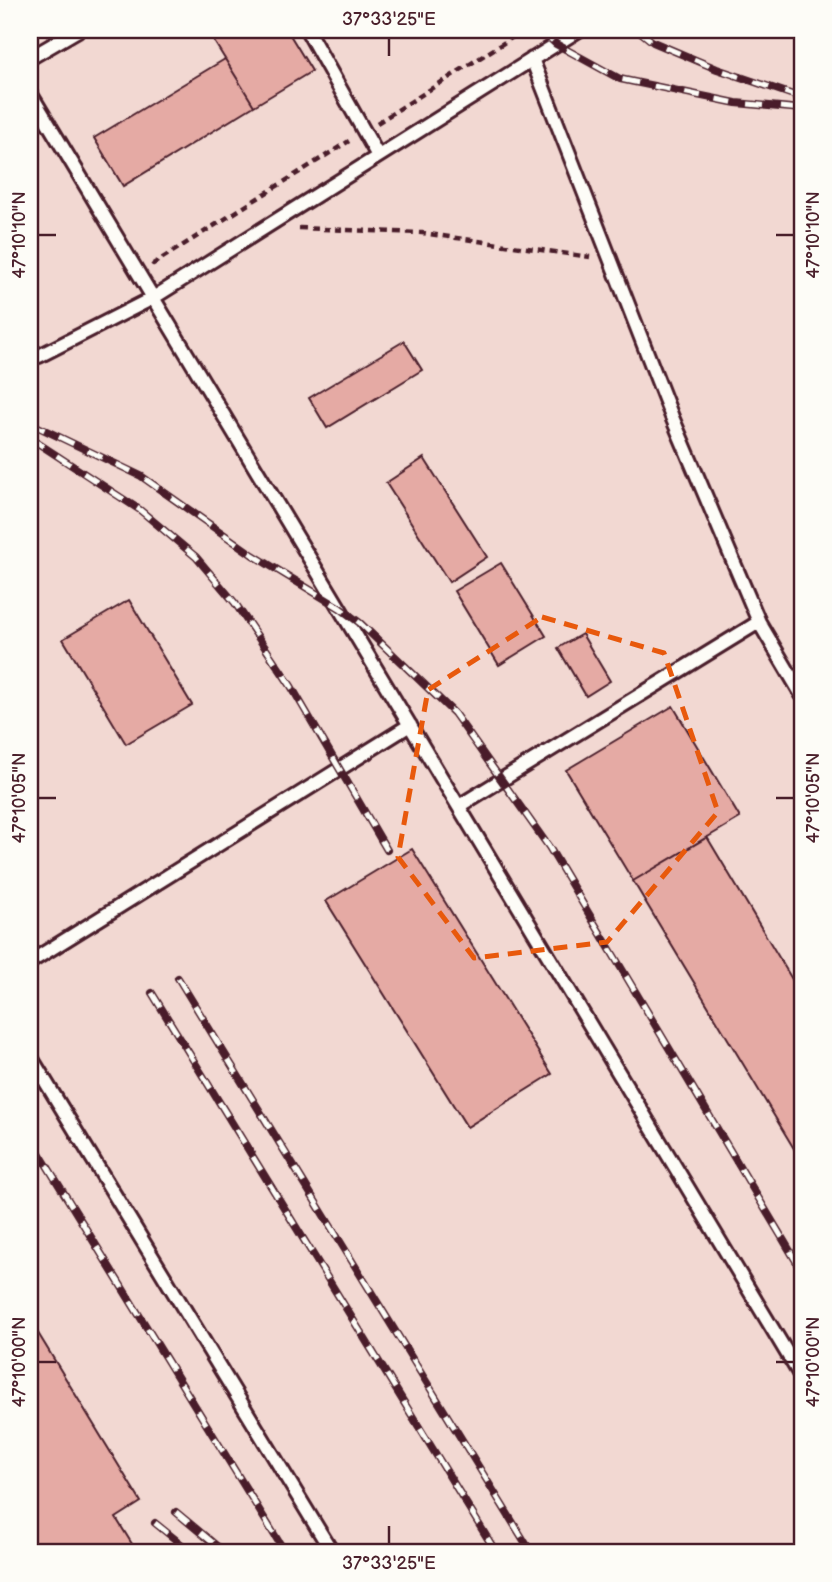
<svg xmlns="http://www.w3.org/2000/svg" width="832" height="1582" font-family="'Balsamiq Sans',sans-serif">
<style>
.built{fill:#f2d8d2}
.building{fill:#e5aaa4;stroke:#4a1f2b;stroke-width:2}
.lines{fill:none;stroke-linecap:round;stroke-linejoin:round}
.service-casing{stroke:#4a1f2b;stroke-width:18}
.path{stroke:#4a1f2b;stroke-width:4.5;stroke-dasharray:7 5;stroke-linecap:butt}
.service{stroke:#fdfcf7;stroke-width:12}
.rail-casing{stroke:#4a1f2b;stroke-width:8}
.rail{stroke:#fdfcf7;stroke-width:5;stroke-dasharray:16;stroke-linecap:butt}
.marked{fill:none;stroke:#e8590c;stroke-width:5;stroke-dasharray:14 9;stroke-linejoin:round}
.ticks{fill:none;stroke:#4a1f2b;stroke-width:2.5}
.neatline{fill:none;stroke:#4a1f2b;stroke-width:2.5}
.ticks-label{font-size:18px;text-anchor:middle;fill:#4a1f2b}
</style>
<rect width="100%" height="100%" fill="#f8ece6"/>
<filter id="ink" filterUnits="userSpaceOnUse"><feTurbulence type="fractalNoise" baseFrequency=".0143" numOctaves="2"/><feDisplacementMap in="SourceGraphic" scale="14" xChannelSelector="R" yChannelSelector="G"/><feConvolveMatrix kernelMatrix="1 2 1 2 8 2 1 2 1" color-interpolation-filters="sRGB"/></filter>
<g filter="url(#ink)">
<path class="built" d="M 30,30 L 802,30 L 802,1552 L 30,1552 Z"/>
<path class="building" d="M 207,30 L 287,30 L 312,71 L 254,106 Z
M 225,59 L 254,106 L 123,186 L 94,138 Z
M 404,341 L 422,370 L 327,428 L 309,398 Z
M 424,458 L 487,557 L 449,582 L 386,483 Z
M 501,563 L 546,636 L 499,665 L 454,591 Z
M 129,600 L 192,705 L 126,744 L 63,639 Z
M 582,634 L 610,681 L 586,696 L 558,648 Z
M 673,706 L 740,818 L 633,881 L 566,770 Z
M 707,837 L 802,996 L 802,1162 L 633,881 Z
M 412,849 L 552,1074 L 467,1127 L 326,901 Z
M 30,1320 L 141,1502 L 116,1518 L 137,1552 L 30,1552 Z"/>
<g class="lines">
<g class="service-casing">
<path id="service" d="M 307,30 L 378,156
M 30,58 L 78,30
M 532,59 L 672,417 L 759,622 L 802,695
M 30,93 L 802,1378
M 30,356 L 39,356 L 153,298 L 579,30
M 459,806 L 759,622
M 30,962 L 410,725
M 30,1056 L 332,1552"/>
</g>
<path class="path" d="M 377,123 L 524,30
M 299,228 L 422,233 L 590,257
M 152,263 L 153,264 L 349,141"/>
<use href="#service" class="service"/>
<g class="rail-casing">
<path id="rail" d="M 541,30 L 556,44 L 620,79 L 736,103 L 802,109
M 638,30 L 653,42 L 717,69 L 802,98
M 30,423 L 141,476 L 253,555 L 340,608 L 360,623 L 454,713 L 549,847 L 802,1271
M 30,438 L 140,510 L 196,557 L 235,603 L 291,686 L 387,850
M 178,978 L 531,1552
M 152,993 L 496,1552
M 30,1138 L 285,1552
M 176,1512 L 224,1552
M 155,1523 L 191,1552"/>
</g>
<use href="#rail" class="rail"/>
</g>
</g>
<path class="marked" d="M 542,617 L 664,653 L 718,812 L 607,942 L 474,958 L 398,857 L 428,690 Z"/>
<path class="ticks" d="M 389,38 L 389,56M 38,235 L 56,235M 776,235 L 794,235M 38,798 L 56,798M 776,798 L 794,798M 38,1362 L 56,1362M 776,1362 L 794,1362M 389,1526 L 389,1544"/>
<rect width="832" height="1582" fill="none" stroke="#fdfcf7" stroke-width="77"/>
<rect x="38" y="38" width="756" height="1506" class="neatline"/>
<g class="ticks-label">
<text x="389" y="25">37°33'25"E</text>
<text transform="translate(19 235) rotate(-90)" y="6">47°10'10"N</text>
<text transform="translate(813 235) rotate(-90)" y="6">47°10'10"N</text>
<text transform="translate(19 798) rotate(-90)" y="6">47°10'05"N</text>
<text transform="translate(813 798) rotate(-90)" y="6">47°10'05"N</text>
<text transform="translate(19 1362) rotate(-90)" y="6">47°10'00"N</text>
<text transform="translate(813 1362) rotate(-90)" y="6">47°10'00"N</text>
<text x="389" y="1569">37°33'25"E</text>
</g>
</svg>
